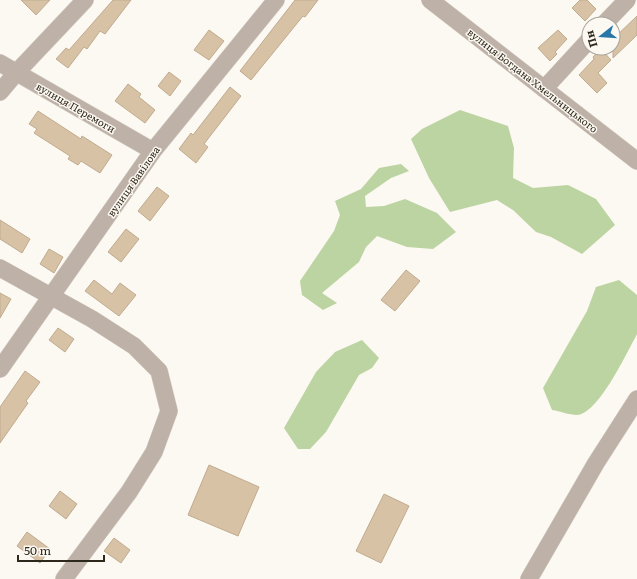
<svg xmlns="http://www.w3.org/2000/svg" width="637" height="579" font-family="Literata,serif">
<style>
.green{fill:#bcd4a1}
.building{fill:#d7c2a5;stroke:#c0ab8f}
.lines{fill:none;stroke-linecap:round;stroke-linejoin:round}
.minor-casing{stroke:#d7d2cb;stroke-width:18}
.minor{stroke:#beb1a7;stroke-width:17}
.labels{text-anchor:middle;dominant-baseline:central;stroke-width:3;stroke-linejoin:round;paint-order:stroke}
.street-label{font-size:10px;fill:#2e271b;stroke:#fcf8f2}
</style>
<rect width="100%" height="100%" fill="#fcf8f2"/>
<path class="green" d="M 460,110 L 508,126 L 514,148 L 513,178 L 533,188 L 568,185 L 596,199 L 615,225 L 582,254 L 551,237 L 536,232 L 513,210 L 497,200 L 450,212 L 429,178 L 411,139 L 422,129 Z
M 401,164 L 409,171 L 391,178 L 365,196 L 366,207 L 384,206 L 405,199 L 437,213 L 456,232 L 433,249 L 407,247 L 377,236 L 366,247 L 359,262 L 322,293 L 337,303 L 323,310 L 302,295 L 300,281 L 334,231 L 340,215 L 335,201 L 361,189 L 379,168 Z
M 619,280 L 637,295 L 637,334 L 635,338 C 625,356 598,414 577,415 C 569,415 560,411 552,410 L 543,388 L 587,311 L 596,287 Z
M 362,340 L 379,358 L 372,368 L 359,375 L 326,432 L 310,449 L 298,449 L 284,428 L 316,372 L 335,352 Z"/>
<path class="building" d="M 21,0 L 50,0 L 36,15 Z
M 113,0 L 131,0 L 105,34 L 100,31 L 87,49 L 84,47 L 68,68 L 56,59 L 66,48 L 69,50 Z
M 295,0 L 318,0 L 305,17 L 303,16 L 251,80 L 240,71 Z
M 580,0 L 587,0 L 596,9 L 585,21 L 572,8 Z
M 637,16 L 637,35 L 613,58 L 613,39 Z
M 209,30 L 224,41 L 209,60 L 194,50 Z
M 558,30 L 567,39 L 555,52 L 557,54 L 550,61 L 538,48 Z
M 601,49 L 611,60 L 598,73 L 607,83 L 597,93 L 579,75 L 594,59 L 593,57 Z
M 169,72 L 181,81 L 170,96 L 158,86 Z
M 128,84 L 141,94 L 139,97 L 155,110 L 145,123 L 115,101 Z
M 230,87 L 241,96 L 204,144 L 208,147 L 196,163 L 179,149 L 191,133 L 193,135 Z
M 38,111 L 81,139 L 82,136 L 112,155 L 100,173 L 81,161 L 78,165 L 68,159 L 70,156 L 34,133 L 37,129 L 29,124 Z
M 157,187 L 169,196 L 150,221 L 138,211 Z
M 0,220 L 30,239 L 22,253 L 0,239 Z
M 126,229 L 139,239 L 121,262 L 108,252 Z
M 49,249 L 63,257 L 54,273 L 40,264 Z
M 406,270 L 420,281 L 395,311 L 381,300 Z
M 94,280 L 112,294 L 120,283 L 136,295 L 119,316 L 85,291 Z
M 0,293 L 11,299 L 0,318 Z
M 58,328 L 74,339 L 65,352 L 49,340 Z
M 25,371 L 40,382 L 26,401 L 28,403 L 0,443 L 0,407 Z
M 209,465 L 259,487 L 238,536 L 188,515 Z
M 60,491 L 77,504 L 66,519 L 49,506 Z
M 384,494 L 409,506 L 381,563 L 356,551 Z
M 27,532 L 50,549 L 40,563 L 17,546 Z
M 114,538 L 130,550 L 121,563 L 104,551 Z"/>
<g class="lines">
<g class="minor-casing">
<path id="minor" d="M 430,0 L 637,161
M 604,24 L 627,0
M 0,63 L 153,151
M 544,89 L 589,40
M 0,92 L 16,73 L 85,0
M 0,268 L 92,319 L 134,346 L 159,371 L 169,411 L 154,452 L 129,492 L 64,579
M 0,369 L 153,151 L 276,0
M 529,579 L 596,463 L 637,399"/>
</g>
<use href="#minor" class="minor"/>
</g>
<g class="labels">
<g class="street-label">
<text transform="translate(533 80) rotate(38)">вулиця Богдана Хмельницького</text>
<text transform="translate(76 107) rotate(30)">вулиця Перемоги</text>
<text transform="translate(133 181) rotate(-55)">вулиця Вавілова</text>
</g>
</g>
<g transform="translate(601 36) rotate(253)"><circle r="19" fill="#fcf8f2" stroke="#aaa49c"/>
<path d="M0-3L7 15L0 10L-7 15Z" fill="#2877a8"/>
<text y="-6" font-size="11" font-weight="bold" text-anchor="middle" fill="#2e271b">Пн</text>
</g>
<path d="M18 555v6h86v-6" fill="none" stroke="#2e271b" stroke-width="2"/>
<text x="24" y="555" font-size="12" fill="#2e271b" stroke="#fcf8f2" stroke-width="3" paint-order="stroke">50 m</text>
</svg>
